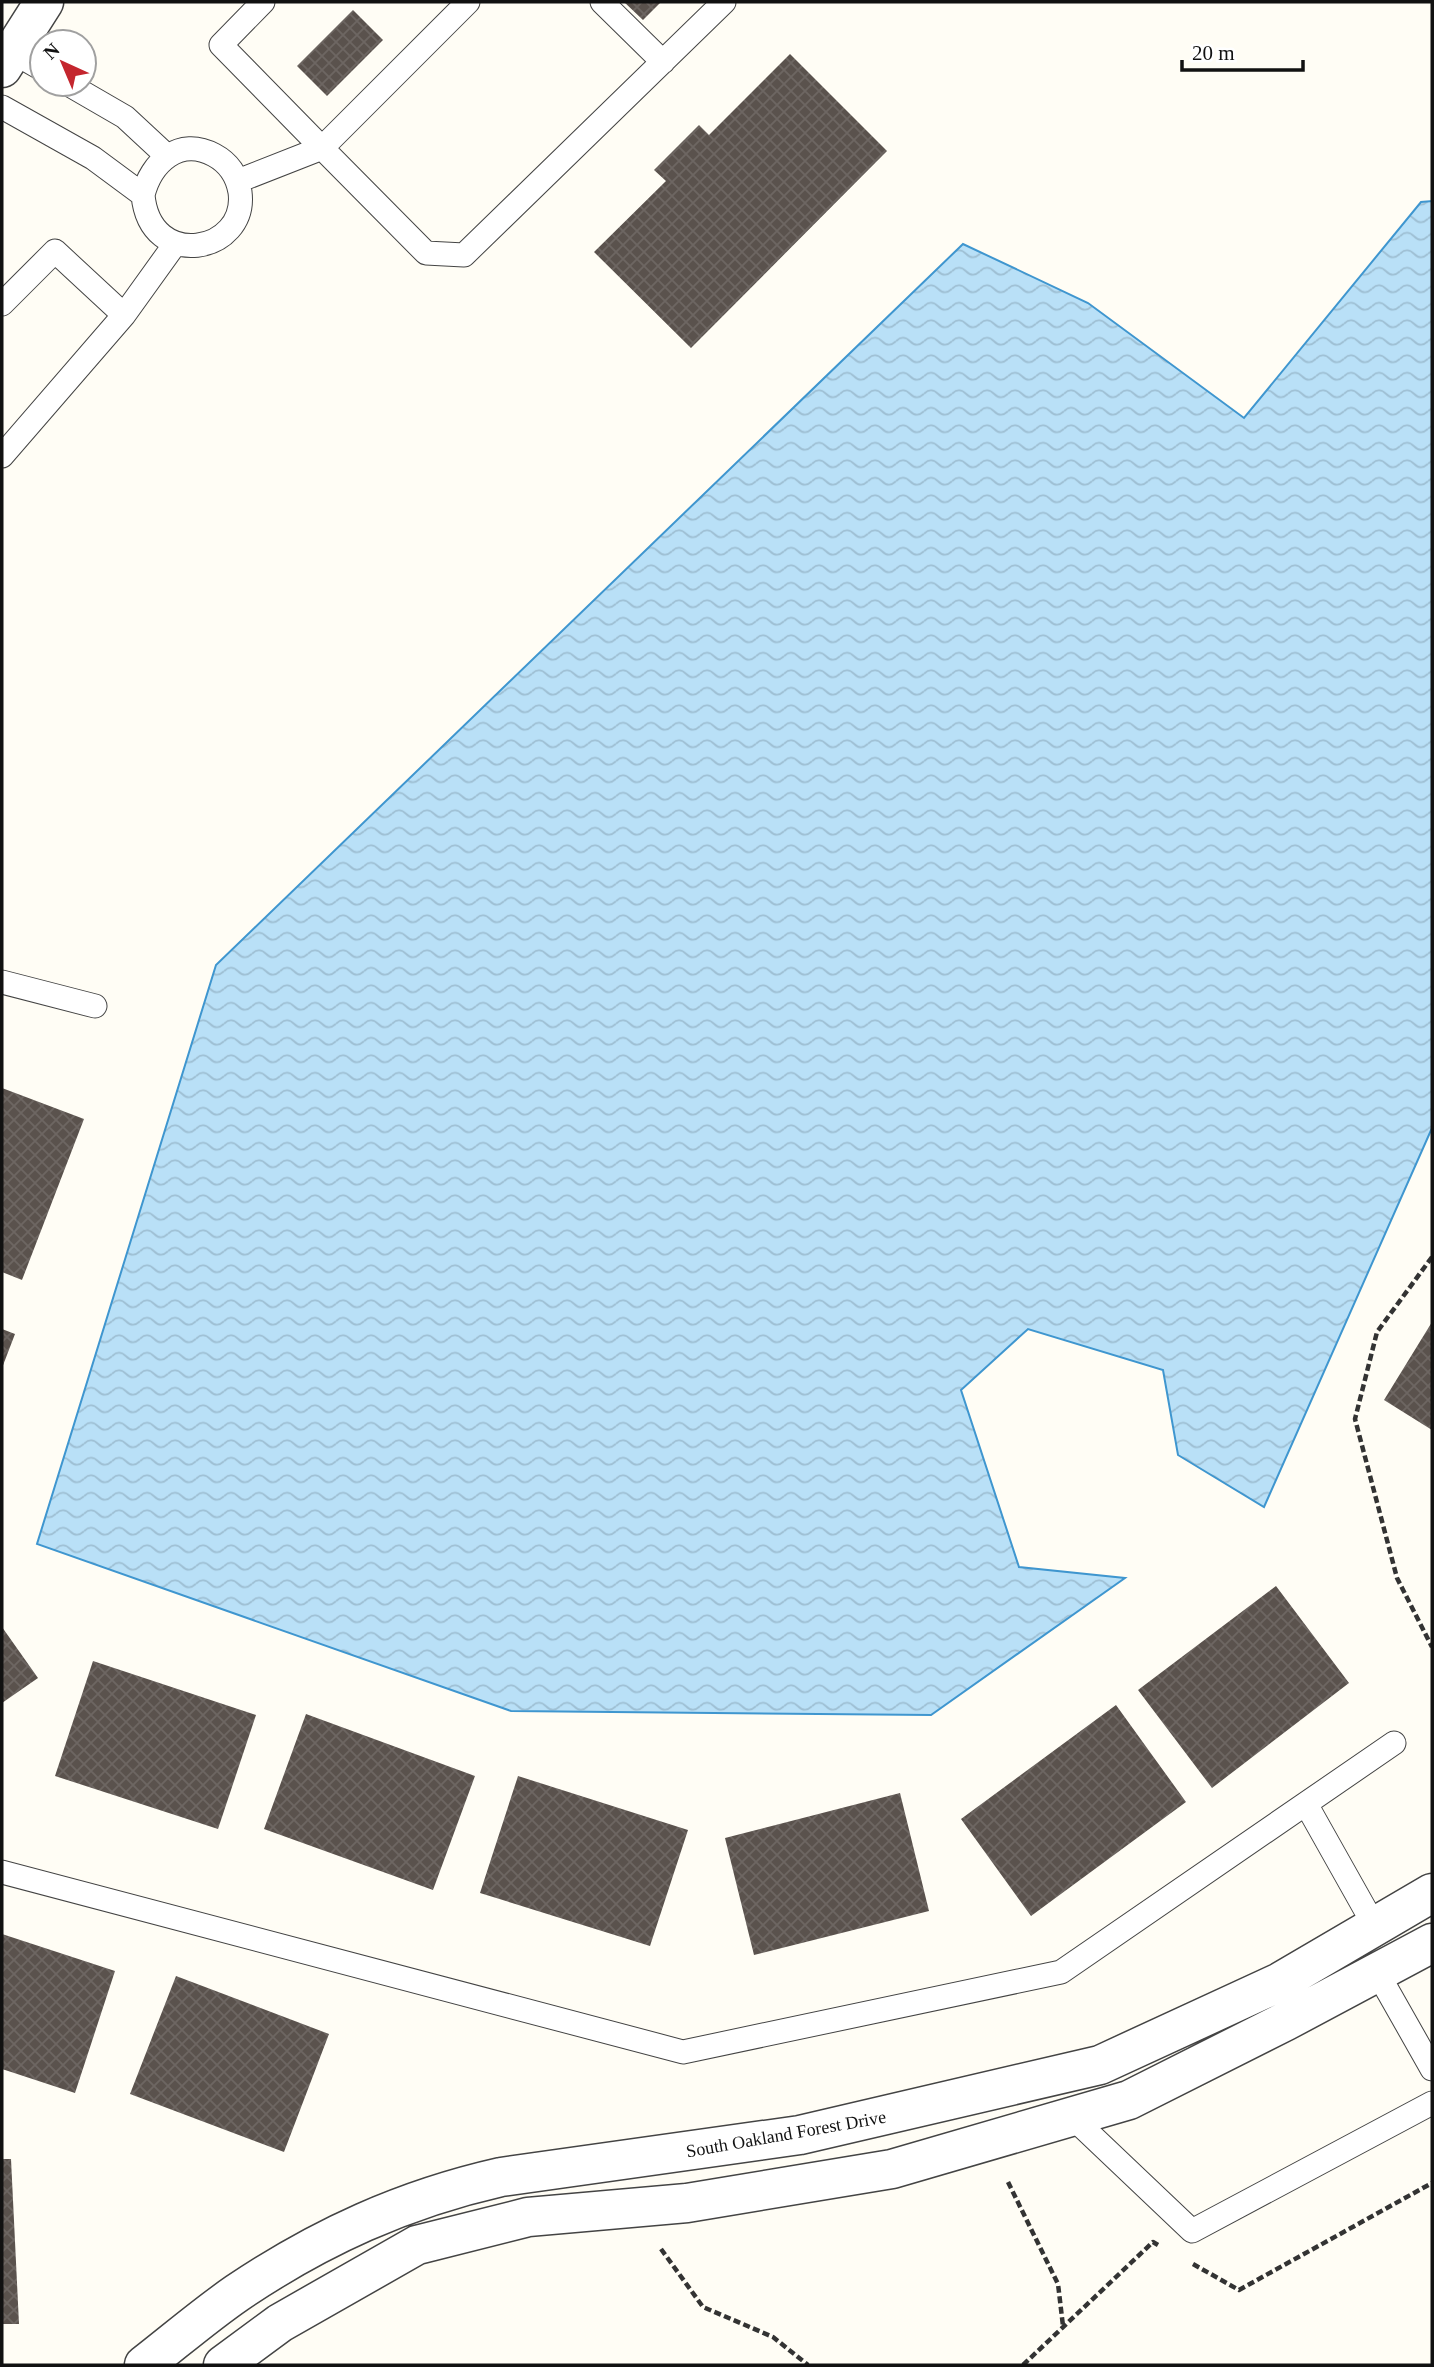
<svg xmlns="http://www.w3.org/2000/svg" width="1434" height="2367" font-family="Georgia,serif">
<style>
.water{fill:url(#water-waves);stroke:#3f96cf;stroke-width:2}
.building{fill:url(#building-cross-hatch)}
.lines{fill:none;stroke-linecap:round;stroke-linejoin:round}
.lane-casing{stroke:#444;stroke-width:25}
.street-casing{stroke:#444;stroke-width:41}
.path{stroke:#333;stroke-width:4.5;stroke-dasharray:7 3.5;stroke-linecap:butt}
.lane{stroke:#fff;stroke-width:23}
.street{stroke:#fff;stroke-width:38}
.labels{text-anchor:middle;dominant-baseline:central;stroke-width:7;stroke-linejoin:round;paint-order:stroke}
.street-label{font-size:18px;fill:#111;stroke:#fff}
</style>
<defs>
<pattern id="water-waves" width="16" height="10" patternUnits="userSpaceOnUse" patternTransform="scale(1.75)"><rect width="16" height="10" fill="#b9e0f7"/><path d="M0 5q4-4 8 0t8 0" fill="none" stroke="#9ebfd3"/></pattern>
<pattern id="building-cross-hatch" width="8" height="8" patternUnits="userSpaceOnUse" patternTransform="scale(1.75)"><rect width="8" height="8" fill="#5a524d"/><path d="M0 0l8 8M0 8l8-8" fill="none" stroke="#6d6662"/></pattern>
</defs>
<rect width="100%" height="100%" fill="#fffdf5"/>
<path class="water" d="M 1432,201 L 1432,1128 L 1264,1507 L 1178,1455 L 1163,1370 L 1028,1329 L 961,1390 L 1019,1567 L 1125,1578 L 931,1715 L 511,1711 L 37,1544 L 216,965 L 963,244 L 1088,303 L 1244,418 L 1421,202 Z"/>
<path class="building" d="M 624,2 L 661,2 L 643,20 Z
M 353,10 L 383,40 L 327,96 L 297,66 Z
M 790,54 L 887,151 L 691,348 L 594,252 L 666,181 L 654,170 L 699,125 L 709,135 Z
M 2,1088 L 84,1119 L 22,1280 L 2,1272 Z
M 1432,1322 L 1432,1430 L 1384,1400 Z
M 2,1329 L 15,1334 L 2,1368 Z
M 1276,1586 L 1349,1683 L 1212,1788 L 1138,1690 Z
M 2,1627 L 38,1678 L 2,1703 Z
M 93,1661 L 256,1715 L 218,1829 L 55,1776 Z
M 1116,1705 L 1186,1802 L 1031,1916 L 961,1819 Z
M 306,1714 L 475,1776 L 433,1890 L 264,1829 Z
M 518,1776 L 688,1830 L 650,1946 L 480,1893 Z
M 900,1793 L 929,1911 L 754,1955 L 725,1838 Z
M 2,1934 L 115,1971 L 75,2093 L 2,2069 Z
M 176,1976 L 329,2034 L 284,2152 L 130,2094 Z
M 2,2159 L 11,2159 L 19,2324 L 2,2324 Z"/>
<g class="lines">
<g class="lane-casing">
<path id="lane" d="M 263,2 L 221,45 L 322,148 L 468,2
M 602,2 L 663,62
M 2,46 L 42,69
M 68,84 L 125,117 L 167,156
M 2,107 L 93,158 L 143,195 C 150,272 248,253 240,192 C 237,175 229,163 214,155 C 179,136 151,163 143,195
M 238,181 L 322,148 L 426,253 L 464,255 L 724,2
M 2,304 L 55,251 L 124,315
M 2,456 L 124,315 L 175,244
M 2,982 L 95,1006
M 1306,1804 L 1374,1925
M 2,1872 L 683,2052 L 1061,1972 L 1394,1743
M 1377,1972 L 1432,2069
M 1072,2117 L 1192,2231 L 1432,2103"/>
</g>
<g class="street-casing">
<path id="street" d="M 2,68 L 44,2
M 144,2365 C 175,2341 205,2315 237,2293 C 320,2237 404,2199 501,2177 L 800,2135 L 1100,2065 L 1280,1982 L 1432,1893
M 223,2365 L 280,2323 L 417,2245 L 528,2217 L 687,2203 L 892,2169 L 1129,2100 L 1286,2021 L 1432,1943"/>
</g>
<path class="path" d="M 1432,1257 L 1377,1332 L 1355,1419 L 1397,1578 L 1432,1647
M 1008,2182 L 1058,2284 L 1063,2326
M 661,2249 L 703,2307 L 773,2337 L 808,2365
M 1193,2264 L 1239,2290 L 1432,2183
M 1023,2365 L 1153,2242 L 1158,2245"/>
<use href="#lane" class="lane"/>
<use href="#street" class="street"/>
</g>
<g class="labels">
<g class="street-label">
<text transform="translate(786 2134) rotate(-10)">South Oakland Forest Drive</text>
</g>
</g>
<rect width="1434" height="2367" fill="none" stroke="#111111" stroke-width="7"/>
<g transform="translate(63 63) rotate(316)"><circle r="33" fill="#ffffff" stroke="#a0a0a0" stroke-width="2"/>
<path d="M0-5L12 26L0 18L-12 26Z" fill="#c4262e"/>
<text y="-10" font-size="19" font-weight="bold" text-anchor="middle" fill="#111111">N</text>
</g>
<path d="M1182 60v10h121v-10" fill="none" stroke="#111111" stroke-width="3.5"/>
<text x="1192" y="60" font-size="21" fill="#111111" stroke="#ffffff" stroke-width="5" paint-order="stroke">20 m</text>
</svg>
